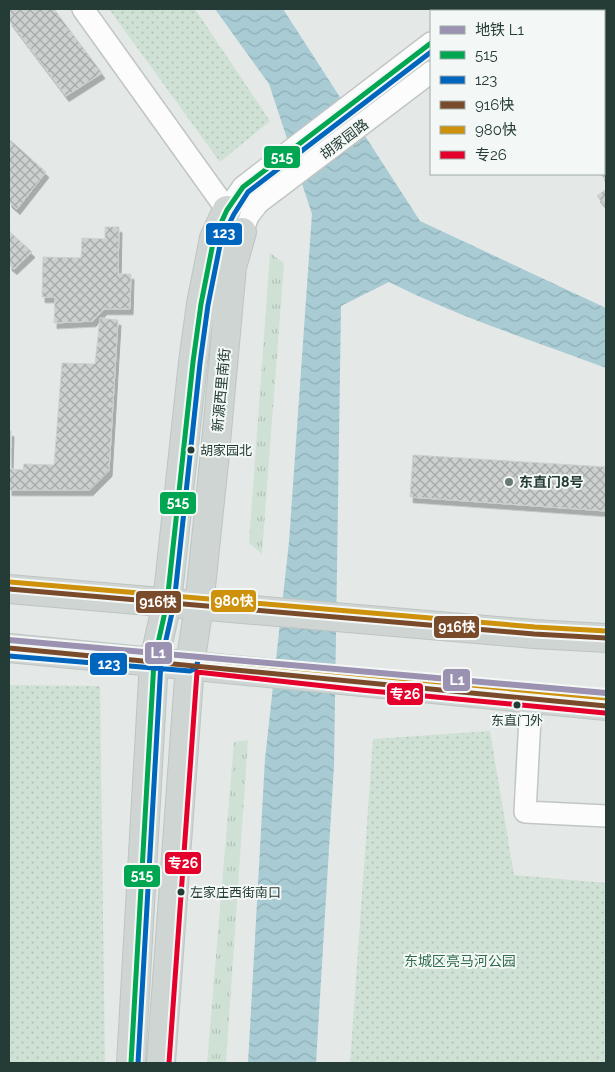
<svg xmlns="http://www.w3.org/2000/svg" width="615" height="1072" font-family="Raleway,'Noto Sans SC',sans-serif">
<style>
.grass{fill:url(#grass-tufts)}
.park{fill:url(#park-dots)}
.water{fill:url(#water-waves)}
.building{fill:url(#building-cross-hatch);stroke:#cdd2d0;filter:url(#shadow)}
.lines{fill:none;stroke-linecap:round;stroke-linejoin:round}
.minor-casing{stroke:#c1c6c4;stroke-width:24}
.major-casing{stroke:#bdc5c3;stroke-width:30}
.minor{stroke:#fbfcfb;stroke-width:21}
.major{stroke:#ced5d3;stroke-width:28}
.bus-1-casing{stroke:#f3f8f6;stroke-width:9}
.bus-2-casing{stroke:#f3f8f6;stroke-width:9}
.bus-3-casing{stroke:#f3f8f6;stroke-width:9}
.bus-4-casing{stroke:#f3f8f6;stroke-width:9}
.bus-5-casing{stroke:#f3f8f6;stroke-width:9}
.bus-1{stroke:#00a651;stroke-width:5}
.bus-2{stroke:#0065bd;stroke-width:5}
.bus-3{stroke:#7a4b2a;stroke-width:5}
.bus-4{stroke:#cd910b;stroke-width:5}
.bus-5{stroke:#e4002b;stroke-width:5}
.metro-1-casing{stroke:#f3f8f6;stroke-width:10}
.metro-1{stroke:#9b91b1;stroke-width:6}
.bus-dot{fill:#243b36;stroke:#f3f8f6;stroke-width:2}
.poi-dot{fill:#677874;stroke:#f3f8f6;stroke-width:2}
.labels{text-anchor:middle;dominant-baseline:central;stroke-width:4;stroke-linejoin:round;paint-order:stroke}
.bus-label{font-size:13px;fill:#243b36;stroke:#f3f8f6;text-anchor:start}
.street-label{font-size:14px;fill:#243b36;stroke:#f3f8f6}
.poi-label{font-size:14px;font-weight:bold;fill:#243b36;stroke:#f3f8f6;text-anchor:start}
.park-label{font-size:14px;fill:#316e4d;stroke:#f3f8f6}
.line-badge{stroke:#f3f8f6;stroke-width:2}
.badge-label{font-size:14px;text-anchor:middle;font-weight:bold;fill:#fff}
</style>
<defs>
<pattern id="grass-tufts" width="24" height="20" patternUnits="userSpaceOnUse" patternTransform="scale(1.25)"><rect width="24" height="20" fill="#cfe1d5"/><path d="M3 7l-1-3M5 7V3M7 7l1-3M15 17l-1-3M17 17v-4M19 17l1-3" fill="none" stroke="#b2c2b7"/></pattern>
<pattern id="park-dots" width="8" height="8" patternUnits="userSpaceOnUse" patternTransform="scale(1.25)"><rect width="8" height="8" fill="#cfe1d5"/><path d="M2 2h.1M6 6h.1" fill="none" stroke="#b2c2b7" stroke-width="1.8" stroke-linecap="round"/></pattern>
<pattern id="water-waves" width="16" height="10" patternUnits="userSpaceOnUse" patternTransform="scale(1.25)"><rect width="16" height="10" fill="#a8cbd4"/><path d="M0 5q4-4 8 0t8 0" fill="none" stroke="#90afb7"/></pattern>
<pattern id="building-cross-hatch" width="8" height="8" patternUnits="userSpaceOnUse" patternTransform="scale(1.25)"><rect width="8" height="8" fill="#ccd0cf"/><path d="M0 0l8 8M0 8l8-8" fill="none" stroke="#a5aaa9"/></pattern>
<filter id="shadow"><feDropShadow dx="3" dy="5.5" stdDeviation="0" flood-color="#0004"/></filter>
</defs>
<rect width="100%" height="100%" fill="#e4e9e7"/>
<path class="grass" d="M 270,253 L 284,263 L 262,554 L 249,543 Z
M 248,740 L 226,1063 L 207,1063 L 234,742 Z"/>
<path class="park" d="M 109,9 L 195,9 L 270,121 L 220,162 Z
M 9,685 L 100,686 L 105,1063 L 9,1063 Z
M 490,731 L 514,875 L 606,883 L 606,1063 L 350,1063 L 373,739 Z"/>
<path class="water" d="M 215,9 L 283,9 L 420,221 L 606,308 L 606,368 C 533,341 459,317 389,282 L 341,306 L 334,766 L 316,1063 L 248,1063 L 265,759 L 289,542 L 312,214 L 269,84 Z"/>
<path class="building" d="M 9,9 L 54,9 L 102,73 L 66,96 L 9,20 Z
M 604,28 L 606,31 L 606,54 L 604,56 Z
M 9,139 L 46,172 L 17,209 L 9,202 Z
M 606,140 L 606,181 L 601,174 L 604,174 L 604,142 Z
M 606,189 L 606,207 L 597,196 Z
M 105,227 L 119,227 L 118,274 L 131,274 L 130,309 L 104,309 L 93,321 L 54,323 L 55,297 L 42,297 L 43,257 L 81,258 L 82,238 L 105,239 Z
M 9,231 L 32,252 L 14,269 L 9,265 Z
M 100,318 L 118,320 L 109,471 L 90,490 L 9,490 L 9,469 L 23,470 L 24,464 L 54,465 L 62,363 L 95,364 Z
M 9,431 L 11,431 L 10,466 L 9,466 Z
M 413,455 L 606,467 L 606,511 L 410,497 Z"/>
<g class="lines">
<g class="minor-casing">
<path id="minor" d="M 83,9 L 235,221
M 472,11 L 476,9
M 513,11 L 516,9
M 227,210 L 243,187 L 431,43
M 242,232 L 248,216 L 258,203 L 431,72
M 531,699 L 525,812 L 606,816"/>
</g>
<g class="major-casing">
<path id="major" d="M 9,589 L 534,634 L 606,638
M 9,648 C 208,666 407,687 606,706
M 131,1063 L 154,661 L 167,603 L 193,362 L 201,304 L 214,238 L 227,210
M 161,1063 L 190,664 L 199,606 L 215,453 L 232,267 L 242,232"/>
</g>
<use href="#minor" class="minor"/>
<use href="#major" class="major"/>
<g class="bus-1-casing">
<path id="bus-1" d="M 131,1063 L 154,661 L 167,603 L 193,362 L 201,304 L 214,238 L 227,210 L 243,187 L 431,43"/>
</g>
<g class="bus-2-casing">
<path id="bus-2" d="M 9,656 L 190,671 L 196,668 L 199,657
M 138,1063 L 161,662 L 174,604 L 200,363 L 208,305 L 221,240 L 234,214 L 248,192 L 431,52"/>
</g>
<g class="bus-3-casing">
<path id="bus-3" d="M 9,589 L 534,634 L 606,638
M 9,648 L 606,706"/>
</g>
<g class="bus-4-casing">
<path id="bus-4" d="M 10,582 L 535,627 L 606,631
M 10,641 L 606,698"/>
</g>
<g class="bus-5-casing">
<path id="bus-5" d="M 169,1063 L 197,672 L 361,690 L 605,713"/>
</g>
<use href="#bus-1" class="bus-1"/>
<use href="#bus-2" class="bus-2"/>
<use href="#bus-3" class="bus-3"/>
<use href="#bus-4" class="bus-4"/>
<use href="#bus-5" class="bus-5"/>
<g class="metro-1-casing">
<path id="metro-1" d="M 9,640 L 606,693"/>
</g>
<use href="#metro-1" class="metro-1"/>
</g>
<g class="bus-dot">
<circle cx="191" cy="450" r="4.5"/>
<circle cx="517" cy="705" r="4.5"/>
<circle cx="181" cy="892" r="4.5"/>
</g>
<circle class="poi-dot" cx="509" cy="482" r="5"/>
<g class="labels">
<g class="bus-label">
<text x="200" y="450">胡家园北</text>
<text x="517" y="720" text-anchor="middle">东直门外</text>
<text x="190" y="892">左家庄西街南口</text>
</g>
<g class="street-label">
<text transform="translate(344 139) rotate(-37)">胡家园路</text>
<text transform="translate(221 390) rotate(-85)">新源西里南街</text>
</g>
<g class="poi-label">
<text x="519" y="482">东直门8号</text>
</g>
<g class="park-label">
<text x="460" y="961">东城区亮马河公园</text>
</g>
</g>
<g class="line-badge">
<rect x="263" y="145" width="38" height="24" rx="5" fill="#00a651"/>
<rect x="205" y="222" width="38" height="24" rx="5" fill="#0065bd"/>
<rect x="159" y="491" width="38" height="24" rx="5" fill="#00a651"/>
<rect x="210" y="589" width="47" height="24" rx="5" fill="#cd910b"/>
<rect x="135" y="590" width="47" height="24" rx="5" fill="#7a4b2a"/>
<rect x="433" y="615" width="47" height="24" rx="5" fill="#7a4b2a"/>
<rect x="144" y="641" width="29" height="24" rx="5" fill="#9b91b1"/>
<rect x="89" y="652" width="39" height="24" rx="5" fill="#0065bd"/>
<rect x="442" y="668" width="29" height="24" rx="5" fill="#9b91b1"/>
<rect x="386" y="682" width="38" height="24" rx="5" fill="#e4002b"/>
<rect x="164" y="851" width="38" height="24" rx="5" fill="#e4002b"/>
<rect x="123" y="864" width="38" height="24" rx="5" fill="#00a651"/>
</g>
<g class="badge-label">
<text x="282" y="162">515</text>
<text x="224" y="238">123</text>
<text x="178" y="507">515</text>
<text x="234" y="606">980快</text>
<text x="158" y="607">916快</text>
<text x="457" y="632">916快</text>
<text x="158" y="658">L1</text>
<text x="109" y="669">123</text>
<text x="457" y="685">L1</text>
<text x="405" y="699">专26</text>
<text x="183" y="868">专26</text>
<text x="142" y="880">515</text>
</g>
<rect width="615" height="1072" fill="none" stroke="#243b36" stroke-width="20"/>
<rect x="430" y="10" width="175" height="165" fill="#f3f8f6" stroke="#a0aca9"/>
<rect x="440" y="26" width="25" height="8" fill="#9b91b1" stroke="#a0aca9"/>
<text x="475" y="35" font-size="15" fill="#243b36">地铁 L1</text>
<rect x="440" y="51" width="25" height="8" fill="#00a651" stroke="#a0aca9"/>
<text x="475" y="60" font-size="15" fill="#243b36">515</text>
<rect x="440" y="76" width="25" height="8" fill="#0065bd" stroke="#a0aca9"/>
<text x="475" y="85" font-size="15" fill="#243b36">123</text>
<rect x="440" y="101" width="25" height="8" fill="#7a4b2a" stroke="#a0aca9"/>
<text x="475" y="110" font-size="15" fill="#243b36">916快</text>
<rect x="440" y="126" width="25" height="8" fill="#cd910b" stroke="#a0aca9"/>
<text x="475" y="135" font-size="15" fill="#243b36">980快</text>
<rect x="440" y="151" width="25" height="8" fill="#e4002b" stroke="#a0aca9"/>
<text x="475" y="160" font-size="15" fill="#243b36">专26</text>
</svg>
